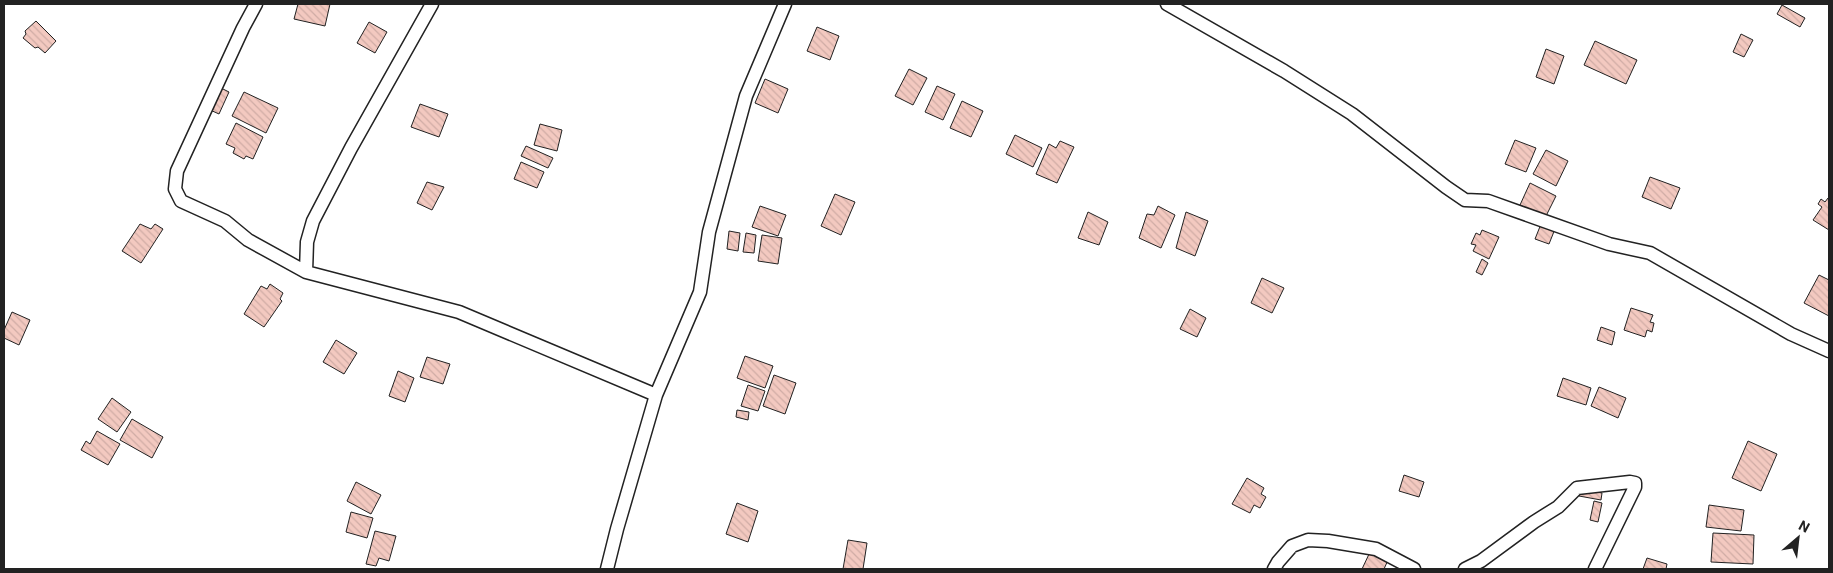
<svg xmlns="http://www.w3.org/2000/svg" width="1833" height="573" font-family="Roboto,sans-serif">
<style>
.building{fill:url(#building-back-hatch);stroke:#222}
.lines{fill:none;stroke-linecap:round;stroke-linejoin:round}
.street-casing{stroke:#222;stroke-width:15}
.street{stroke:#fff;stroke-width:12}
</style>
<defs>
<pattern id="building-back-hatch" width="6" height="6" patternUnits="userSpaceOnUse" patternTransform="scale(1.25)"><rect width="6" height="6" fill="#f3c9c0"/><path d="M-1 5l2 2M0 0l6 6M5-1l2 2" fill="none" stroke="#d0aca5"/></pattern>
</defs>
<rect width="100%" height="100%" fill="#fff"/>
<path class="building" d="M 298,4 L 330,4 L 325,26 L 294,19 Z
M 1782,5 L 1805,18 L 1800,27 L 1777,14 Z
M 36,21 L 56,41 L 45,53 L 38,47 L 35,48 L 23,38 L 26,34 L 25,31 Z
M 369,22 L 387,32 L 375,53 L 357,43 Z
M 817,27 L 839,36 L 830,60 L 807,51 Z
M 1741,34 L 1753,40 L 1744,57 L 1733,52 Z
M 1595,41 L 1637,60 L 1626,84 L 1584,65 Z
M 1546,49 L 1564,56 L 1554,84 L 1536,77 Z
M 909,69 L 927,78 L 913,105 L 895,96 Z
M 765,79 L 788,89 L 778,113 L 755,103 Z
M 937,86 L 955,94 L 943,120 L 925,112 Z
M 219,87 L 229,92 L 219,114 L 208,109 Z
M 244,92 L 278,108 L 266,133 L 232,116 Z
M 962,101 L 983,111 L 971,137 L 950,128 Z
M 420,104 L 448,114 L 439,137 L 411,127 Z
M 236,123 L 263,137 L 253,159 L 246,156 L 244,159 L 233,153 L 235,148 L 226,144 Z
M 540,124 L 562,130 L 557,151 L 534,145 Z
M 1015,135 L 1042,148 L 1033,167 L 1006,154 Z
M 1515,140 L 1536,148 L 1526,172 L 1505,164 Z
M 1060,141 L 1074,147 L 1057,183 L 1036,174 L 1049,144 L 1056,148 Z
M 526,146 L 553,158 L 548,168 L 521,156 Z
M 1546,150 L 1568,161 L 1556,186 L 1533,174 Z
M 521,162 L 544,172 L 537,188 L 514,179 Z
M 1650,177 L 1680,188 L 1671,209 L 1642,197 Z
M 427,182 L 444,187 L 432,210 L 417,203 Z
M 1530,183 L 1556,196 L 1545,218 L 1520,205 Z
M 835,194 L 855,202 L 841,235 L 821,226 Z
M 1828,198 L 1829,199 L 1829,230 L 1813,220 L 1822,207 L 1818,204 L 1821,199 L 1825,202 Z
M 760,206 L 786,215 L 778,236 L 752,227 Z
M 1158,206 L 1175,215 L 1161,248 L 1139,238 L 1147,214 L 1154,215 Z
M 1088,212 L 1108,222 L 1099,245 L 1078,238 Z
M 1186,212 L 1208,221 L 1195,256 L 1176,248 Z
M 140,224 L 151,229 L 155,224 L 163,229 L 141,263 L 122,251 Z
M 1541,224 L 1555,229 L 1549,244 L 1535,239 Z
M 1482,230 L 1499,237 L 1489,259 L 1473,251 L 1476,245 L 1471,244 L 1476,233 L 1480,235 Z
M 729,231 L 740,233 L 738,251 L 727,249 Z
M 746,233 L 756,235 L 754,253 L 743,252 Z
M 762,235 L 782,238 L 778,264 L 758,261 Z
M 1482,259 L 1488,263 L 1482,275 L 1476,272 Z
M 1819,275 L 1829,280 L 1829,316 L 1804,303 Z
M 1262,278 L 1284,288 L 1272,313 L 1251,303 Z
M 270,284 L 283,293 L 280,299 L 282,301 L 264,327 L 244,314 L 261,286 L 267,289 Z
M 1631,308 L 1653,315 L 1650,322 L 1654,323 L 1652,332 L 1647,330 L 1645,337 L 1624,330 Z
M 1190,309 L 1206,318 L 1197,337 L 1180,329 Z
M 12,312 L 30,320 L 19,345 L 4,338 L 4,330 Z
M 1601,327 L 1615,332 L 1612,345 L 1597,340 Z
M 336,340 L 357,353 L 344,374 L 323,362 Z
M 745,356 L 773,366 L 765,388 L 737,378 Z
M 427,357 L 450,364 L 443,384 L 420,377 Z
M 398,371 L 414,378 L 405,402 L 389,396 Z
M 774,375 L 796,383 L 785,414 L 763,406 Z
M 1563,378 L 1591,388 L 1586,405 L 1557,396 Z
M 748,385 L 765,391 L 758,411 L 741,406 Z
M 1599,387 L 1626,398 L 1618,418 L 1591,406 Z
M 112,398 L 131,412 L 117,432 L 98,419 Z
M 737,410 L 749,412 L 748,420 L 736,417 Z
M 132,419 L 163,437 L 152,458 L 120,440 Z
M 97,431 L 120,444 L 108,465 L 81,450 L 86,441 L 90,444 Z
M 1748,441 L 1777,454 L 1761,491 L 1732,478 Z
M 1404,475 L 1424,482 L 1419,497 L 1399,491 Z
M 1247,478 L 1264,488 L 1261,494 L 1266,497 L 1260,508 L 1254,505 L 1250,513 L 1232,504 Z
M 356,482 L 381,495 L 371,514 L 347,501 Z
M 1580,489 L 1602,493 L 1601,500 L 1579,496 Z
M 1594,501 L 1602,503 L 1598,522 L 1590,520 Z
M 737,503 L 758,511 L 748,542 L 726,534 Z
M 1709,505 L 1744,510 L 1741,531 L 1706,527 Z
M 351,512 L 373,518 L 367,538 L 346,532 Z
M 375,531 L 396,536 L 389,561 L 379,558 L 376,566 L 366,564 Z
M 1713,533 L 1754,535 L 1753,564 L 1711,562 Z
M 848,540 L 867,543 L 863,569 L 843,569 Z
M 1370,552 L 1388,560 L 1384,569 L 1362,569 Z
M 1647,558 L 1667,564 L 1666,569 L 1643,569 Z"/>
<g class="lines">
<g class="street-casing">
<path id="street" d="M 256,4 L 243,28 L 177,171 L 175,189 L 181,201 L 225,221 L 248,240 L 306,272 L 459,312 L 656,395
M 1167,4 L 1284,71 L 1352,114 L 1446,187 L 1465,200 L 1488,201 L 1609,244 L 1650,253 L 1791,334 L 1829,351
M 306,272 L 307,242 L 313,221 L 351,148 L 432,4
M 607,569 L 617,529 L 656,395 L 700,292 L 709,232 L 746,96 L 785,4
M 1274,569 L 1278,562 L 1292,546 L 1308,540 L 1328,541 L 1376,549 L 1414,569
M 1465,569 L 1481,561 L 1534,522 L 1558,507 L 1577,488 L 1630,482 L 1635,483 L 1635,487 L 1595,569"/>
</g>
<use href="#street" class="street"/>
</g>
<rect width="1833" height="573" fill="none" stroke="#222222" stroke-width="10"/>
<g transform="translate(1798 538) rotate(28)" stroke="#ffffff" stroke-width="4" paint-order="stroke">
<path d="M0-4L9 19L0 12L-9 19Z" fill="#222222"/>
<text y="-8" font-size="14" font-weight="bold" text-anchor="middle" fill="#222222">N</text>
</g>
</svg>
